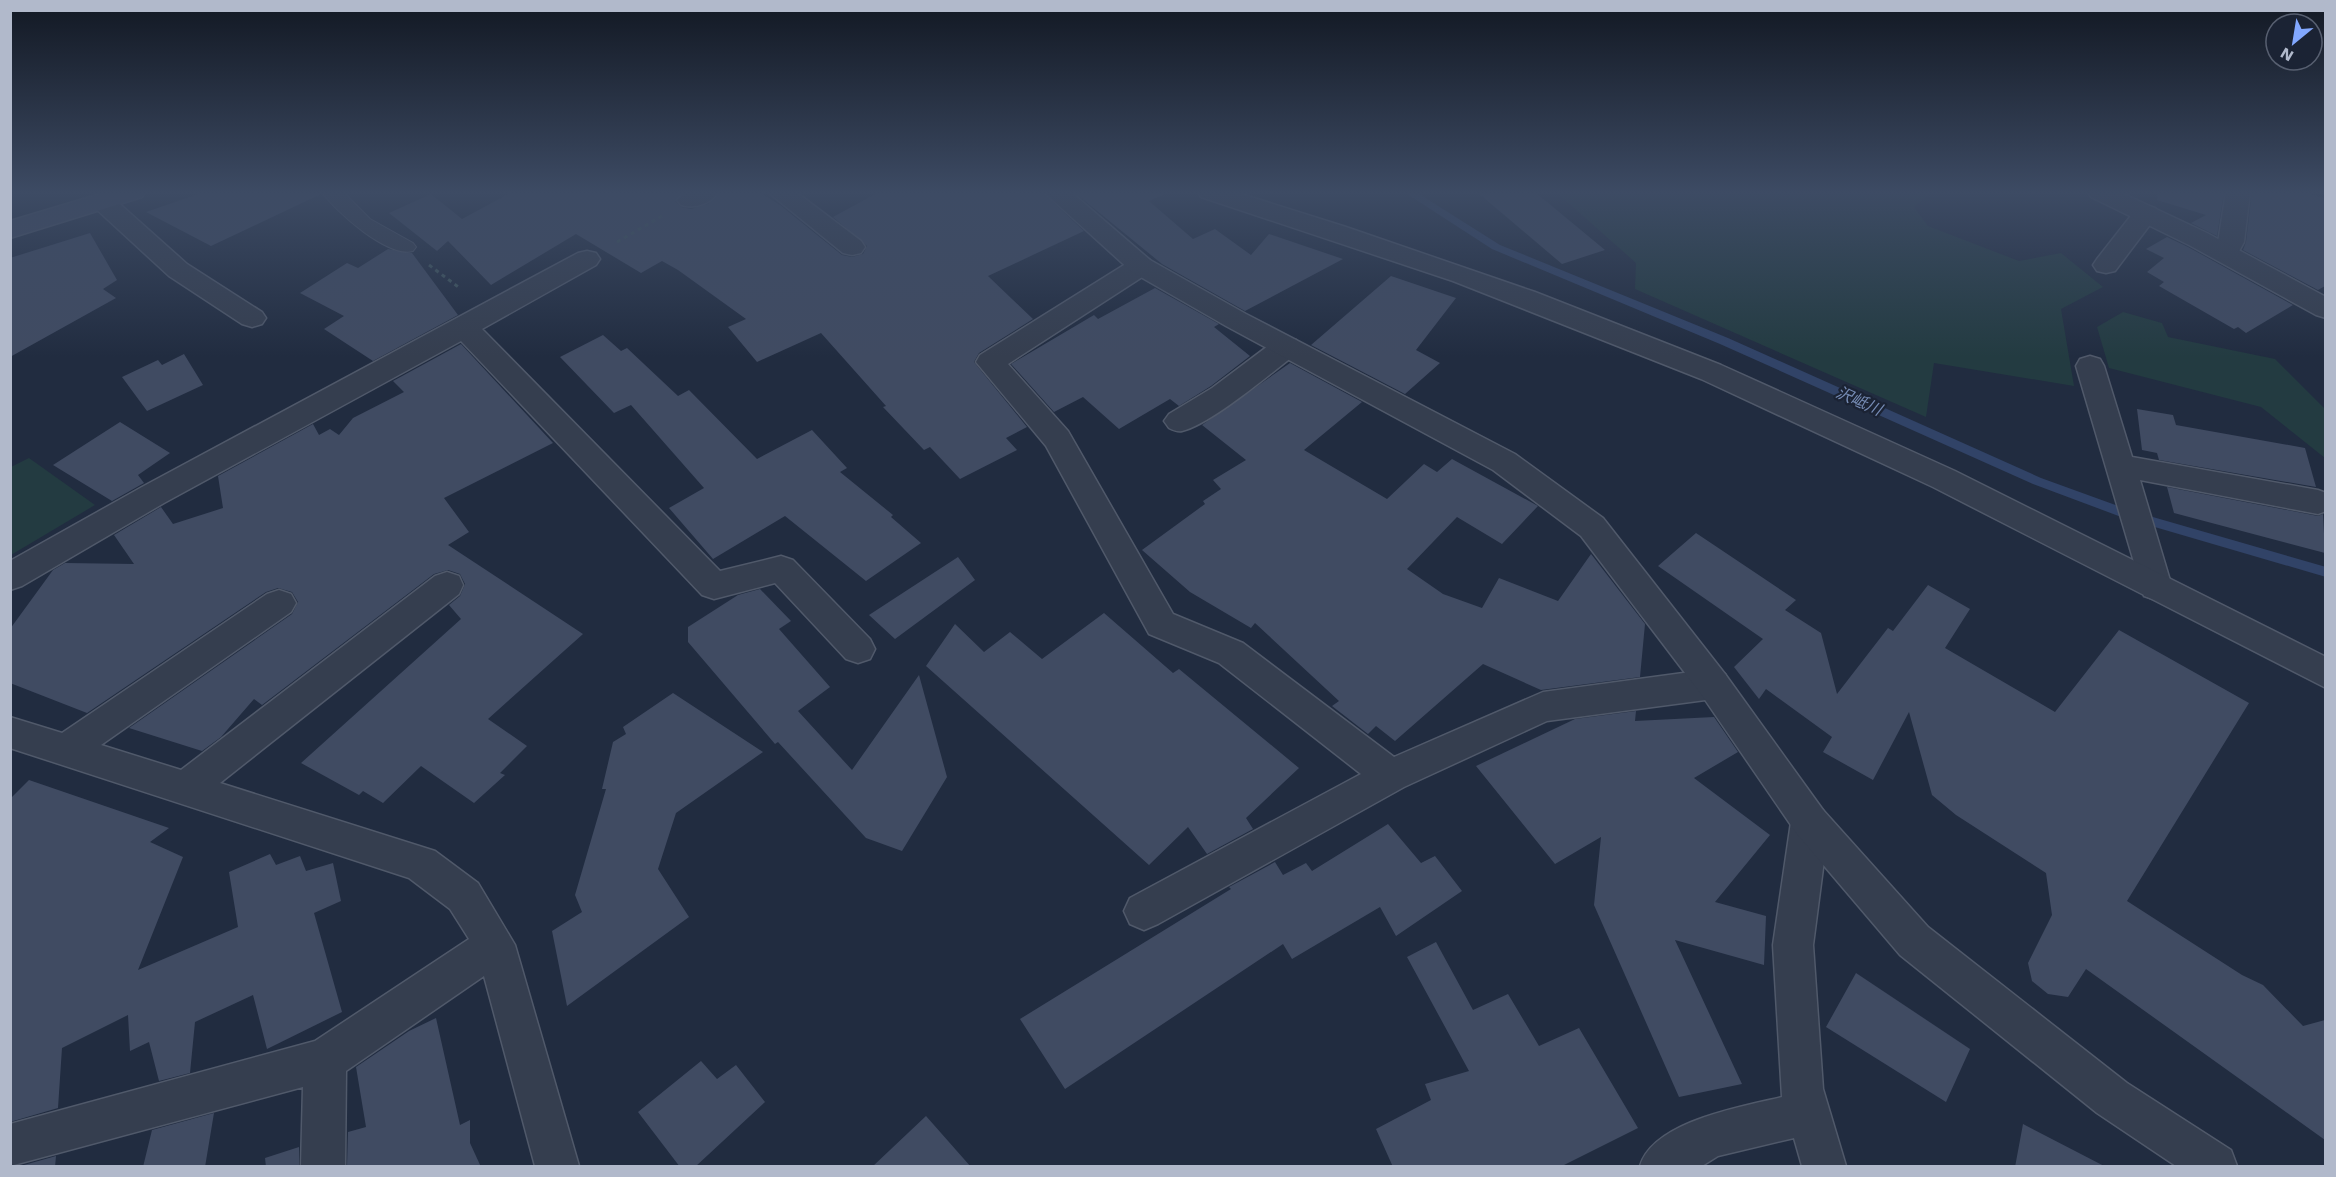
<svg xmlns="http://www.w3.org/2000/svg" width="2336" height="1177" font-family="'Work Sans','Noto Sans JP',sans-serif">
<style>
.green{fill:#233b41}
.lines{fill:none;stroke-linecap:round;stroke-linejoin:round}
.stream{fill:#314367;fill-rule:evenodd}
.building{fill:#404b62}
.service-casing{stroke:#50596a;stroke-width:2}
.minor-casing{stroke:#50596a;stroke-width:3}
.tertiary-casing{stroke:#50596a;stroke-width:3}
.secondary-casing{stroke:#50596a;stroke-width:3}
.path{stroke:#41585e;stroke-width:3;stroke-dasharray:4 4;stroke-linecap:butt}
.service{fill:#353e4f;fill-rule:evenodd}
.minor{fill:#353e4f;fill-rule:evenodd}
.tertiary{fill:#353e4f;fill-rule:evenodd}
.secondary{fill:#434c63;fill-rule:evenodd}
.labels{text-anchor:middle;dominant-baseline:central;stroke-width:4.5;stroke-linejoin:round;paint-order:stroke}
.water-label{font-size:16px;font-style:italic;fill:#768cb5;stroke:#1b2334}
</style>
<rect width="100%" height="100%" fill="#212c40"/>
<path class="green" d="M 1556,192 L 1932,192 L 1914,207 L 1928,226 L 2019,261 L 2061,253 L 2103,287 L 2061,309 L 2074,386 L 1934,363 L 1926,417 L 1635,289 L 1636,263 Z
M 2123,312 L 2162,323 L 2168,337 L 2275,359 L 2325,409 L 2325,458 L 2261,407 L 2109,368 L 2097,327 Z
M 29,458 L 95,505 L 11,555 L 11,467 Z"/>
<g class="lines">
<path class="stream" d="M 1404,192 L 1416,192 L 1500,245 L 1728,338 L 2041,478 L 2132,511 L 2326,567 L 2326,577 L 2124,518 L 2033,484 L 1720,344 L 1492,249 Z"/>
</g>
<path class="building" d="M 204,192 L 320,192 L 321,194 L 211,246 L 146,212 Z
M 512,192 L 684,192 L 675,201 L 681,207 L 691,209 L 708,204 L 720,192 L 759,192 L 780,205 L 842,255 L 852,257 L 863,254 L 867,246 L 833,217 L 879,192 L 1042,192 L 1084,231 L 988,276 L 1033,319 L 979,353 L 974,362 L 1027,427 L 1006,438 L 1017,450 L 960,479 L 930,447 L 924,450 L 883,407 L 886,406 L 821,333 L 757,362 L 728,327 L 746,319 L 678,270 L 662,261 L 641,273 L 576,234 L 491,285 L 448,241 L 437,251 L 389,213 L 431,194 L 462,219 Z
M 1074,192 L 1169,192 L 1149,201 L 1193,239 L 1215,229 L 1251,255 L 1269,234 L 1343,259 L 1245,311 L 1162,264 Z
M 1477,192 L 1535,192 L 1605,250 L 1562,264 Z
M 2158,192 L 2224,192 L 2217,236 L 2191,223 L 2206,215 L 2157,200 Z
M 2252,192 L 2302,192 L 2325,198 L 2325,286 L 2318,290 L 2243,250 L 2246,242 Z
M 90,233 L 117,280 L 103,289 L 116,298 L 10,357 L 10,258 Z
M 2167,237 L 2188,247 L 2293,305 L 2246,333 L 2238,327 L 2234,329 L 2159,286 L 2164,282 L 2147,272 L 2164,258 L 2146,249 Z
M 388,249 L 412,253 L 458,315 L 373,361 L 324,329 L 344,316 L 300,293 L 347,263 L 358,268 Z
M 1391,276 L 1456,298 L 1416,350 L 1440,363 L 1405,394 L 1311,345 Z
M 1155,288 L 1219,324 L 1214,327 L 1250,356 L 1211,386 L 1179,406 L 1170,399 L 1119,429 L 1083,397 L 1054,412 L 1011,364 L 1094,315 L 1098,319 Z
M 603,335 L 621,351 L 627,348 L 678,396 L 689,390 L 757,459 L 812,430 L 847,468 L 840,472 L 893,515 L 891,517 L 921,543 L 866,581 L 785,516 L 713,559 L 669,508 L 704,488 L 631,405 L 614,413 L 560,357 Z
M 461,344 L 553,443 L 444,498 L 469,532 L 448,545 L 583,634 L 488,719 L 527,746 L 500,773 L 505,775 L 474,803 L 421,766 L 383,803 L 363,791 L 359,795 L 301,763 L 461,619 L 449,605 L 460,596 L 465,584 L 460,574 L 448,570 L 434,574 L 262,705 L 254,699 L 221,737 L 202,751 L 129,728 L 292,614 L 298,602 L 292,592 L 278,588 L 266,592 L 87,713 L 10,683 L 10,629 L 53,570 L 65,563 L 134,564 L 114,535 L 161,507 L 173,524 L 223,508 L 218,476 L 313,424 L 319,435 L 330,429 L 339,435 L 353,418 L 404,392 L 393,381 Z
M 184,354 L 203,385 L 147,411 L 122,377 L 158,360 L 162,365 Z
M 1290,363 L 1362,402 L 1304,450 L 1387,499 L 1424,464 L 1437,472 L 1452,459 L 1538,506 L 1502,544 L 1457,517 L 1407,569 L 1443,594 L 1482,608 L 1499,578 L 1558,601 L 1591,554 L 1645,624 L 1640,677 L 1541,690 L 1483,664 L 1395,741 L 1376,726 L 1368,734 L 1332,706 L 1339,701 L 1255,623 L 1251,628 L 1190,592 L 1142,550 L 1205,504 L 1203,501 L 1221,489 L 1213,480 L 1246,460 L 1202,425 Z
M 2137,409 L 2173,415 L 2176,425 L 2305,448 L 2316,487 L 2159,460 L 2157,453 L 2142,450 Z
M 120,422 L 170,453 L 138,475 L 144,483 L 112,501 L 53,465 Z
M 2167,487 L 2318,516 L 2323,514 L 2325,553 L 2174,513 Z
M 1696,533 L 1796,600 L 1785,610 L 1821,633 L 1837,694 L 1888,628 L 1893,631 L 1928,585 L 1970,609 L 1945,648 L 2055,712 L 2119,630 L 2249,703 L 2127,901 L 2242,975 L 2263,985 L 2303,1026 L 2325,1020 L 2325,1140 L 2086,969 L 2068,997 L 2048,994 L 2032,981 L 2028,963 L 2052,915 L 2046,873 L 1956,815 L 1932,795 L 1909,712 L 1873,780 L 1823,752 L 1832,737 L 1766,689 L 1759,699 L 1734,667 L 1763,639 L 1658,566 Z
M 958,557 L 975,580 L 895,639 L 869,615 Z
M 760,589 L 791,621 L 779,629 L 830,687 L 798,711 L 852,770 L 919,675 L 947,777 L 902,851 L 866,838 L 778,742 L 775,744 L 688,642 L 688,627 L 738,595 Z
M 1104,613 L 1173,673 L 1179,669 L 1299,768 L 1246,818 L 1253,829 L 1207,854 L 1188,827 L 1149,865 L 926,666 L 955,624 L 984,652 L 1010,632 L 1042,659 Z
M 673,693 L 763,752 L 676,813 L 658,869 L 689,917 L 567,1006 L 552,931 L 582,912 L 575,895 L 606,789 L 602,789 L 613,742 L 626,734 L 623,727 Z
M 1636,711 L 1635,721 L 1714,717 L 1738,752 L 1694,778 L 1770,835 L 1715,902 L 1766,916 L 1764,965 L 1675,940 L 1742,1084 L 1679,1097 L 1594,905 L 1601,837 L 1555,864 L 1476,766 L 1575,719 Z
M 29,780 L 169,828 L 150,842 L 183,857 L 138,970 L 238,927 L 229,872 L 270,854 L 276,865 L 300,856 L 306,871 L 333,863 L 341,901 L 314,913 L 342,1012 L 267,1049 L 253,995 L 195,1022 L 190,1073 L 159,1081 L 149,1042 L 130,1051 L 128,1015 L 62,1048 L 58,1108 L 10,1122 L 10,799 Z
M 1388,824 L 1421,863 L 1435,856 L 1462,891 L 1396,936 L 1380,907 L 1292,959 L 1283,944 L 1065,1089 L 1020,1019 L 1231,889 L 1229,887 L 1275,862 L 1283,875 L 1306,863 L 1312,871 Z
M 1436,942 L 1473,1010 L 1508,994 L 1539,1046 L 1579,1028 L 1638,1128 L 1560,1167 L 1393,1167 L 1376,1129 L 1431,1100 L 1425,1084 L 1469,1071 L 1407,957 Z
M 1856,973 L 1970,1049 L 1946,1102 L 1826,1027 Z
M 436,1018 L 460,1125 L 470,1120 L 470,1143 L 481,1167 L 347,1167 L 348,1132 L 366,1127 L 356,1067 L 409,1031 Z
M 701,1061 L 717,1079 L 736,1065 L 765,1102 L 695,1167 L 680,1167 L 638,1112 Z
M 214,1113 L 205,1167 L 143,1167 L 152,1130 Z
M 926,1116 L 971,1167 L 872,1167 Z
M 2023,1124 L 2106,1167 L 2015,1167 Z
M 299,1147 L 299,1167 L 266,1167 L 265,1158 Z
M 56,1156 L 55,1167 L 17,1167 Z"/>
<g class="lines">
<g class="service-casing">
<path id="service" d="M 322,192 L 343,192 L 370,219 L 413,243 L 416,247 L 413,251 C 388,258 336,212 322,192 Z"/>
</g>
<g class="minor-casing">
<path id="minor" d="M 687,192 L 718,192 C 711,204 694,209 681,205 L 677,200 Z
M 768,192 L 796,192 L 861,241 L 865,247 L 861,253 L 852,255 L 843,253 Z
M 2226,192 L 2250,192 L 2244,242 L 2235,259 L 2226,261 L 2217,259 L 2213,253 L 2218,242 Z
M 103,194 L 112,197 L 187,264 L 262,312 L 266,318 L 262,324 L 252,327 L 242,324 L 169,276 L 94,207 L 90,202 L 94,197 Z
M 2146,205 L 2155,208 L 2159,213 L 2155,218 L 2115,271 L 2106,273 L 2097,271 L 2093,265 L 2097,259 L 2137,208 Z
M 587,251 L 596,253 L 600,259 L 596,265 L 482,329 L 720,571 L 781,556 L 793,560 L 870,639 L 875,649 L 870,659 L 858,663 L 846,659 L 775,583 L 714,599 L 702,595 L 461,341 L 164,503 L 22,586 L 10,590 L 10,561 L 142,487 L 578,253 Z
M 1141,258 L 1150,260 L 1154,266 L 1150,272 L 1008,364 L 1068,431 L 1173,614 L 1243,643 L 1394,757 L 1543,692 L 1713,669 L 1725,674 L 1730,684 L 1725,694 L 1713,699 L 1547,721 L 1404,787 L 1158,924 L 1144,930 L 1130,924 L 1124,911 L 1130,898 L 1361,774 L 1219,663 L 1149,634 L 1046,446 L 976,362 L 980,355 L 1132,260 Z
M 1286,338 L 1296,340 L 1300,347 L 1296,354 C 1271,373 1210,425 1182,431 C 1177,432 1173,430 1169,428 L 1164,421 L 1169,414 L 1212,388 L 1276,340 Z
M 2090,356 L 2100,359 L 2104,366 L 2132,457 L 2318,490 L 2326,493 L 2326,511 L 2318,514 L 2140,480 L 2172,587 L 2168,596 L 2156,600 L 2144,596 L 2076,366 L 2080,359 Z
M 447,572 L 459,576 L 463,585 L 459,594 L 220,783 L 435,851 L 478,883 L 515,945 L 579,1166 L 535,1166 L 484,976 L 346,1071 L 345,1166 L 301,1166 L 303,1087 L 10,1166 L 10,1124 L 315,1041 L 469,939 L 450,909 L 409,878 L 10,748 L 10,717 L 62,733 L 267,594 L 279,590 L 291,594 L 296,603 L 291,612 L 101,745 L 181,770 L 435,576 Z
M 1810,805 L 1823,810 L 1829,822 L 1813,945 L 1823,1089 L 1846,1166 L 1802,1166 L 1794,1138 L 1718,1156 L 1702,1166 L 1640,1166 C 1654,1121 1741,1107 1782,1097 L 1773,945 L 1791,822 L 1797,810 Z"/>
</g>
<g class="tertiary-casing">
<path id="tertiary" d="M 1044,192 L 1071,192 L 1150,260 L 1246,314 L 1515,454 L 1603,518 L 1725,674 L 1823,810 L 1928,927 L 2127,1083 L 2231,1150 L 2237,1166 L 2176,1166 L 2097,1113 L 1900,955 L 1797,834 L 1701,694 L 1581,536 L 1493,470 L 1226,326 L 1132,272 Z
M 1198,192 L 1235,192 L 1346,227 L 1535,292 L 1721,365 L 1955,471 L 2326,657 L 2326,688 L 1933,487 L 1701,379 L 1453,281 L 1201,197 Z
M 2088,192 L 2120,192 L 2207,233 L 2326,297 L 2326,318 L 2316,315 L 2189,245 L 2091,197 Z"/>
</g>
<g class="secondary-casing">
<path id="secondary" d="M 107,192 L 145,192 L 142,197 L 10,238 L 10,221 Z"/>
</g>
<path class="path" d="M 617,242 L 662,216
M 429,265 L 461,289"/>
<use href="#service" class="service"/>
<use href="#minor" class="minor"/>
<use href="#tertiary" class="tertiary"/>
<use href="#secondary" class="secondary"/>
</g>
<linearGradient id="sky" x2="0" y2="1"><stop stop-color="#121823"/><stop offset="0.54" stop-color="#3d4b64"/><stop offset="1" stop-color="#3d4b64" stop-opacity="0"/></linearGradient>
<rect width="2336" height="357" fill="url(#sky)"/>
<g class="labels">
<g class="water-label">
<text transform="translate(1859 401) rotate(24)">沢岻川</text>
</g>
</g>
<rect width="2336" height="1177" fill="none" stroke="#b1b9cb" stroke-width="24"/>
<g transform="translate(2294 42) rotate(210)"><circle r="28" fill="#1b2334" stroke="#575f70" stroke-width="1.5"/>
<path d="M0-4.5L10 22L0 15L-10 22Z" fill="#82a8ff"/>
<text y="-9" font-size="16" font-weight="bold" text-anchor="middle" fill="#b1b9cb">N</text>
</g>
</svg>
